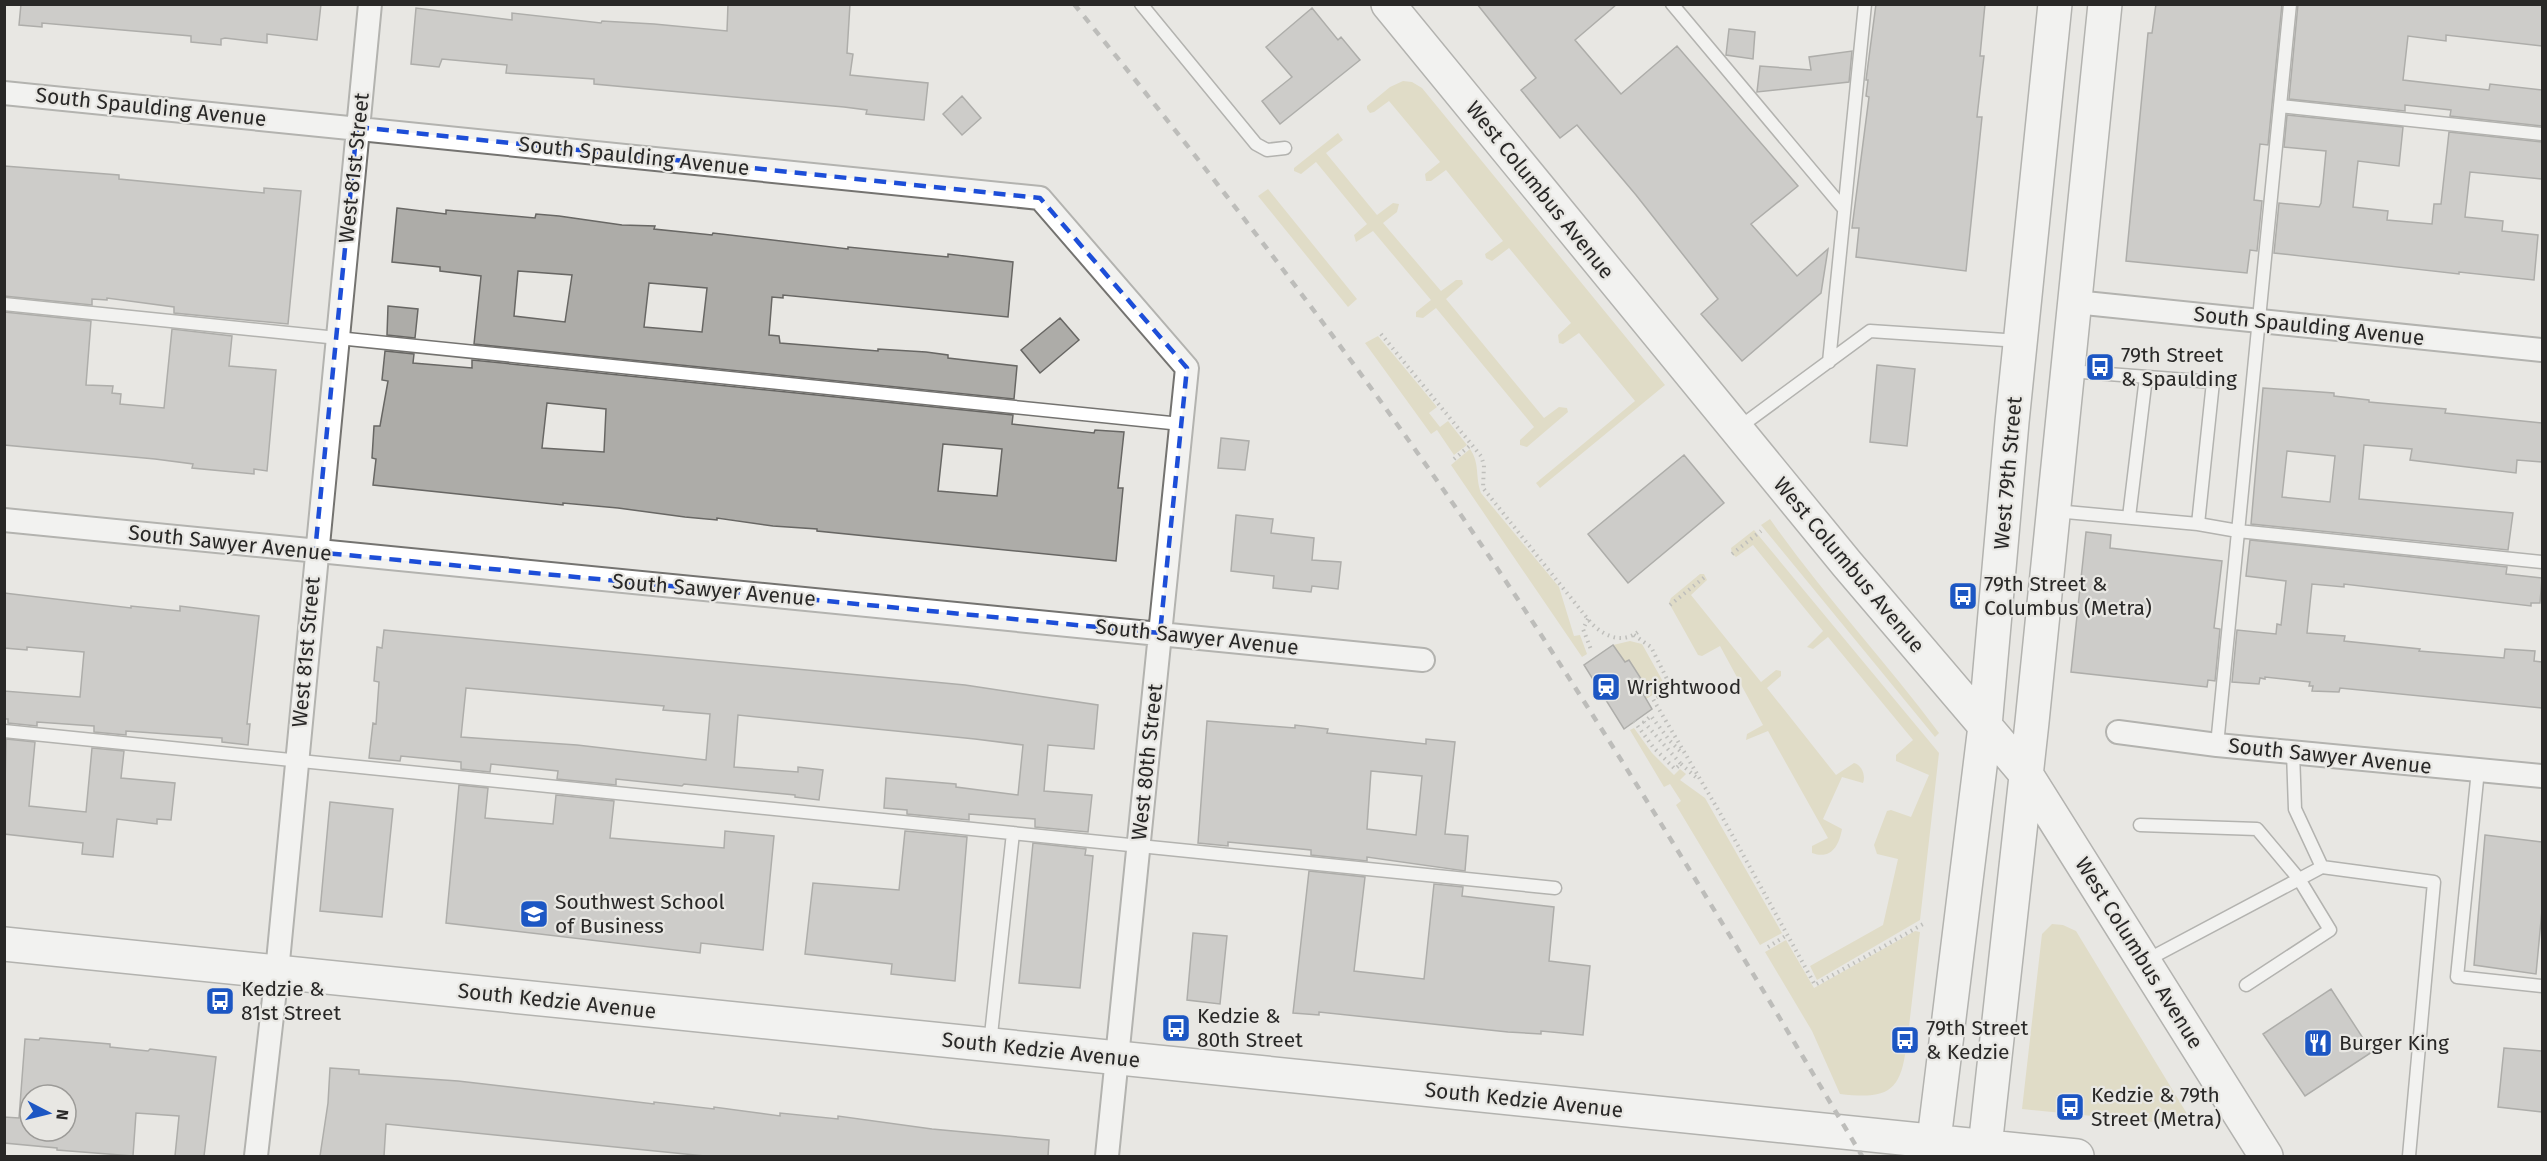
<svg xmlns="http://www.w3.org/2000/svg" width="2547" height="1161" font-family="'Fira Sans',sans-serif">
<style>
.green{fill:#d8cea4}
.building{fill:#adaca8;stroke:#686764;stroke-width:1.5;fill-rule:evenodd}
.lines{fill:none;stroke-linecap:round;stroke-linejoin:round}
.service-casing{stroke:#747370;stroke-width:15}
.minor-casing{stroke:#747370;stroke-width:26}
.secondary-casing{stroke:#747370;stroke-width:36}
.path{stroke:#8f8e8b;stroke-width:4;stroke-dasharray:1.5 4.5;stroke-linecap:butt}
.service{stroke:#fff;stroke-width:12}
.minor{stroke:#fff;stroke-width:22}
.secondary{stroke:#fff;stroke-width:33}
.rail{stroke:#8b8a88;stroke-width:4.5;stroke-dasharray:8 8;stroke-linecap:butt}
.marked{fill:none;stroke:#1d4ed8;stroke-width:4.5;stroke-dasharray:12 8;stroke-linejoin:round}
.labels{text-anchor:middle;dominant-baseline:central;stroke-width:4.5;stroke-linejoin:round;paint-order:stroke}
.street-label{font-size:21px;fill:#292827;stroke:#e8e7e3}
.poi-label{font-size:21px;fill:#292827;stroke:#e8e7e3;text-anchor:start}
</style>
<rect width="100%" height="100%" fill="#e8e7e3"/>
<path class="green" d="M 1403,81 L 1412,82 L 1422,88 L 1665,385 L 1540,488 L 1536,483 L 1635,401 L 1579,333 L 1563,344 L 1559,343 L 1558,335 L 1571,323 L 1509,248 L 1492,261 L 1486,258 L 1485,254 L 1503,241 L 1446,170 L 1431,181 L 1426,181 L 1425,174 L 1440,162 L 1389,101 L 1374,112 L 1370,113 L 1367,109 L 1367,106 L 1390,87 Z
M 1338,133 L 1343,140 L 1326,153 L 1377,215 L 1393,203 L 1399,204 L 1397,212 L 1383,223 L 1441,291 L 1456,280 L 1462,280 L 1463,284 L 1446,299 L 1544,418 L 1559,407 L 1567,408 L 1568,412 L 1527,447 L 1520,445 L 1520,440 L 1534,427 L 1436,308 L 1423,318 L 1416,317 L 1416,312 L 1431,300 L 1373,231 L 1356,242 L 1354,235 L 1367,224 L 1316,162 L 1301,174 L 1294,171 L 1294,168 Z
M 1268,189 L 1357,299 L 1348,307 L 1258,196 Z
M 1378,336 L 1437,407 L 1429,413 L 1440,427 L 1448,421 L 1467,445 L 1454,455 L 1437,430 L 1431,434 L 1365,343 Z
M 1470,449 C 1480,463 1475,477 1481,493 L 1559,587 L 1574,636 L 1580,635 L 1587,654 L 1582,657 L 1451,465 Z
M 1770,519 C 1822,594 1885,660 1939,733 L 1935,737 L 1761,525 Z
M 1754,530 L 1939,753 L 1920,920 L 1817,980 L 1810,966 L 1883,925 L 1898,859 L 1877,854 L 1874,845 L 1887,811 L 1891,810 L 1911,817 L 1929,775 L 1896,761 L 1896,755 L 1913,740 L 1828,637 L 1813,649 L 1807,647 L 1823,631 L 1753,545 L 1736,557 L 1732,554 L 1731,548 Z
M 1700,574 L 1704,574 L 1707,580 L 1691,595 L 1761,682 L 1776,670 L 1781,671 L 1781,676 L 1767,688 L 1836,775 L 1854,763 C 1862,765 1866,776 1863,783 L 1842,777 L 1823,819 L 1842,829 C 1839,846 1831,860 1812,853 L 1812,846 L 1828,838 L 1768,731 L 1746,740 L 1747,734 L 1763,725 L 1720,646 L 1702,656 L 1698,655 L 1669,603 L 1671,598 Z
M 1630,641 L 1642,644 L 1666,687 L 1646,699 L 1641,692 L 1647,688 L 1629,660 L 1625,662 L 1613,645 Z
M 1634,728 L 1652,753 L 1674,775 L 1680,769 L 1686,774 L 1680,780 L 1705,798 L 1782,933 L 1760,945 L 1676,805 L 1681,801 L 1670,784 L 1664,787 L 1630,730 Z
M 2052,924 L 2063,925 L 2076,931 L 2189,1117 L 2183,1125 L 2022,1109 L 2042,934 Z
M 1915,931 L 1920,932 L 1908,1035 L 1902,1034 L 1900,1046 L 1906,1047 C 1901,1094 1885,1099 1840,1094 L 1812,1031 L 1765,952 L 1786,940 L 1814,988 Z"/>
<path class="building" d="M 21,4 L 321,4 L 317,40 L 267,34 L 267,43 L 225,38 L 221,39 L 221,45 L 191,42 L 191,36 L 42,23 L 42,27 L 19,25 Z
M 728,4 L 850,4 L 847,53 L 853,54 L 850,75 L 928,83 L 924,120 L 866,114 L 867,110 L 844,107 L 594,84 L 594,79 L 506,73 L 507,65 L 442,59 L 439,67 L 411,64 L 416,8 L 512,20 L 512,13 L 601,23 L 602,21 L 654,24 L 727,31 Z
M 1477,4 L 1617,4 L 1575,40 L 1621,94 L 1677,46 L 1798,186 L 1751,224 L 1797,276 L 1828,249 L 1821,293 L 1742,361 L 1701,314 L 1718,299 L 1636,195 L 1577,125 L 1560,138 L 1521,90 L 1536,78 Z
M 1876,4 L 1985,4 L 1980,56 L 1984,56 L 1977,117 L 1982,117 L 1966,271 L 1856,257 L 1859,228 L 1852,228 L 1869,97 L 1866,96 L 1868,80 L 1866,80 Z
M 2156,4 L 2282,4 L 2268,145 L 2260,144 L 2254,200 L 2262,201 L 2257,251 L 2250,250 L 2247,273 L 2126,261 L 2148,33 L 2152,33 Z
M 2298,4 L 2542,4 L 2542,46 L 2446,35 L 2446,41 L 2408,36 L 2403,80 L 2489,90 L 2490,84 L 2542,90 L 2542,126 L 2450,116 L 2451,110 L 2405,105 L 2405,111 L 2289,99 Z
M 1312,8 L 1338,40 L 1341,37 L 1360,60 L 1280,124 L 1262,101 L 1292,77 L 1266,47 Z
M 1729,29 L 1755,32 L 1753,59 L 1726,55 Z
M 1852,51 L 1849,82 L 1757,92 L 1760,66 L 1811,70 L 1809,57 Z
M 962,96 L 981,118 L 962,135 L 943,114 Z
M 2287,115 L 2403,127 L 2399,166 L 2358,161 L 2353,207 L 2388,211 L 2387,220 L 2432,224 L 2434,204 L 2441,204 L 2449,132 L 2542,142 L 2542,179 L 2470,172 L 2465,217 L 2503,221 L 2502,231 L 2538,235 L 2534,280 L 2459,272 L 2459,274 L 2274,253 L 2279,203 L 2319,207 L 2321,203 L 2326,151 L 2284,147 Z
M 4,166 L 119,175 L 119,179 L 264,193 L 264,188 L 301,191 L 288,324 L 174,313 L 174,307 L 107,298 L 107,300 L 92,299 L 92,305 L 4,296 Z
M 397,208 L 446,214 L 446,210 L 535,218 L 536,214 L 559,216 L 622,225 L 655,226 L 654,229 L 712,235 L 713,233 L 848,249 L 848,247 L 948,257 L 948,254 L 1013,262 L 1008,317 L 783,295 L 783,298 L 772,297 L 769,335 L 779,336 L 780,343 L 878,351 L 878,349 L 926,352 L 948,355 L 948,358 L 1017,366 L 1014,399 L 474,344 L 481,276 L 440,271 L 440,267 L 392,262 ZM 518,271 L 572,275 L 565,322 L 514,316 ZM 649,283 L 707,288 L 702,332 L 644,327 Z
M 388,306 L 418,309 L 415,338 L 387,335 Z
M 4,312 L 91,321 L 86,385 L 113,386 L 112,393 L 121,394 L 120,404 L 164,408 L 172,329 L 232,336 L 229,366 L 276,370 L 267,471 L 254,469 L 254,474 L 192,468 L 193,464 L 155,459 L 4,445 Z
M 1060,318 L 1079,340 L 1040,373 L 1021,350 Z
M 385,351 L 414,354 L 413,363 L 472,368 L 472,360 L 1013,415 L 1012,424 L 1094,433 L 1095,430 L 1124,432 L 1118,488 L 1123,488 L 1116,561 L 817,531 L 817,529 L 773,526 L 717,518 L 717,520 L 685,517 L 618,508 L 563,503 L 563,505 L 373,485 L 376,459 L 372,458 L 374,426 L 380,426 L 388,381 L 382,380 ZM 547,403 L 606,409 L 604,452 L 542,448 ZM 943,444 L 1002,449 L 997,496 L 938,491 Z
M 1877,365 L 1915,369 L 1907,446 L 1870,442 Z
M 2263,388 L 2334,393 L 2334,396 L 2369,400 L 2369,402 L 2446,409 L 2445,413 L 2542,423 L 2542,462 L 2517,460 L 2516,473 L 2410,460 L 2412,449 L 2364,445 L 2359,499 L 2513,513 L 2508,550 L 2251,524 ZM 2287,451 L 2335,456 L 2330,502 L 2282,497 Z
M 1221,438 L 1249,441 L 1245,470 L 1218,468 Z
M 1684,455 L 1724,503 L 1628,583 L 1588,534 Z
M 1236,515 L 1273,519 L 1271,533 L 1314,538 L 1312,560 L 1341,562 L 1338,589 L 1312,586 L 1311,592 L 1273,588 L 1274,576 L 1231,571 Z
M 2086,532 L 2111,535 L 2110,548 L 2222,561 L 2214,628 L 2220,629 L 2215,681 L 2208,680 L 2207,687 L 2071,672 Z
M 2250,540 L 2507,567 L 2506,574 L 2542,578 L 2540,603 L 2531,603 L 2531,606 L 2344,584 L 2344,587 L 2312,584 L 2307,633 L 2345,636 L 2344,641 L 2420,649 L 2419,651 L 2504,658 L 2505,649 L 2535,651 L 2534,661 L 2542,662 L 2542,708 L 2340,688 L 2339,692 L 2312,691 L 2313,686 L 2309,686 L 2310,682 L 2265,677 L 2265,679 L 2260,678 L 2259,684 L 2232,682 L 2237,630 L 2276,634 L 2277,624 L 2281,625 L 2286,581 L 2246,576 Z
M 4,593 L 131,608 L 131,606 L 180,611 L 180,606 L 259,616 L 247,724 L 250,724 L 248,745 L 222,742 L 222,738 L 126,731 L 126,735 L 94,732 L 94,726 L 37,722 L 37,726 L 8,723 L 8,719 L 4,719 L 4,691 L 80,697 L 84,652 L 27,647 L 27,650 L 4,648 Z
M 384,630 L 965,685 L 1098,705 L 1094,749 L 1048,745 L 1044,791 L 1092,795 L 1088,832 L 1035,827 L 1035,819 L 969,814 L 969,820 L 907,814 L 907,810 L 884,808 L 886,778 L 956,784 L 956,787 L 1018,795 L 1023,745 L 975,739 L 738,715 L 734,767 L 798,772 L 798,767 L 823,770 L 819,800 L 795,797 L 795,795 L 684,784 L 682,786 L 616,779 L 616,785 L 557,779 L 558,771 L 491,764 L 490,772 L 461,769 L 461,762 L 401,756 L 400,761 L 369,758 L 373,723 L 376,724 L 379,682 L 374,681 L 377,647 L 382,648 ZM 466,688 L 664,706 L 663,710 L 710,714 L 706,760 L 577,745 L 461,737 Z
M 1613,645 L 1625,662 L 1629,660 L 1647,688 L 1642,692 L 1652,709 L 1624,729 L 1584,665 Z
M 1207,721 L 1295,728 L 1295,725 L 1328,729 L 1327,733 L 1426,744 L 1426,739 L 1455,742 L 1445,834 L 1468,836 L 1465,871 L 1367,857 L 1367,861 L 1311,855 L 1311,850 L 1228,842 L 1228,846 L 1198,843 ZM 1371,771 L 1422,776 L 1416,835 L 1367,829 Z
M 6,739 L 35,742 L 29,806 L 86,812 L 92,748 L 124,751 L 121,778 L 175,783 L 171,820 L 157,819 L 157,824 L 117,819 L 113,857 L 82,854 L 83,843 L 4,834 Z
M 459,785 L 488,788 L 485,818 L 553,824 L 556,795 L 614,801 L 610,838 L 724,848 L 725,831 L 774,836 L 763,950 L 701,943 L 700,953 L 446,923 Z
M 330,802 L 393,809 L 382,917 L 320,911 Z
M 905,831 L 967,837 L 955,981 L 891,974 L 892,964 L 805,954 L 813,883 L 899,890 Z
M 2485,835 L 2542,842 L 2542,910 L 2536,974 L 2474,965 Z
M 1033,843 L 1086,849 L 1085,855 L 1093,856 L 1080,988 L 1019,983 Z
M 1309,871 L 1365,877 L 1354,971 L 1424,979 L 1434,884 L 1463,887 L 1462,896 L 1554,907 L 1549,961 L 1590,966 L 1583,1035 L 1541,1031 L 1541,1034 L 1508,1032 L 1319,1012 L 1319,1015 L 1293,1013 Z
M 1193,933 L 1227,936 L 1220,1004 L 1187,1000 Z
M 2331,989 L 2372,1052 L 2305,1096 L 2263,1034 Z
M 40,1038 L 110,1044 L 110,1047 L 148,1051 L 150,1049 L 216,1057 L 204,1156 L 175,1156 L 179,1116 L 136,1113 L 133,1156 L 57,1150 L 57,1148 L 4,1143 L 4,1117 L 19,1118 L 25,1039 L 39,1040 ZM 30,1095 L 66,1095 L 66,1131 L 30,1131 Z
M 2504,1048 L 2542,1051 L 2542,1112 L 2498,1107 Z
M 330,1068 L 359,1070 L 359,1074 L 458,1081 L 654,1104 L 654,1102 L 714,1109 L 714,1107 L 780,1116 L 780,1113 L 838,1119 L 838,1116 L 932,1129 L 1049,1140 L 1048,1156 L 705,1156 L 386,1124 L 384,1156 L 320,1156 L 328,1103 Z"/>
<g class="lines">
<g class="service-casing">
<path id="service" d="M 1141,4 L 1256,144 L 1267,150 L 1285,148
M 1672,4 L 1844,209
M 2280,106 L 2542,134
M 4,304 L 1181,424
M 1829,362 L 1865,4
M 2069,371 L 2213,382 L 2198,524
M 1737,429 L 1870,331 L 2020,341
M 2055,511 L 2198,524 L 2238,531 L 2542,562
M 2129,517 L 2146,377
M 4,731 L 1555,888
M 2217,745 L 2290,4
M 2478,770 L 2457,977 L 2542,986
M 2140,825 L 2257,829 L 2299,879 L 2330,930 L 2246,985
M 2322,867 L 2434,882 L 2409,1156
M 2145,961 L 2322,867 L 2295,809 L 2293,752
M 990,1044 L 1013,833"/>
</g>
<g class="minor-casing">
<path id="minor" d="M 4,93 L 1040,198 L 1187,368 L 1107,1156
M 2075,302 L 2542,350
M 4,520 L 1423,660
M 2118,732 L 2217,745 L 2542,776
M 256,1156 L 277,972 L 370,4"/>
</g>
<g class="secondary-casing">
<path id="secondary" d="M 1388,4 L 1847,564 L 2026,774 L 2266,1156
M 4,944 L 2077,1156
M 1932,1156 L 1985,726 L 2012,422 L 2055,4
M 1984,1156 L 2032,722 L 2105,4"/>
</g>
<path class="path" d="M 1381,334 L 1481,456 L 1484,465 L 1483,488 L 1591,623 C 1604,636 1622,645 1639,631
M 1454,459 L 1472,444
M 1732,554 L 1761,531
M 1670,605 L 1706,576
M 1588,619 L 1583,629 L 1592,652
M 1634,635 L 1651,647 L 1672,689 L 1653,699 L 1720,813 L 1815,985 L 1925,923
M 1634,721 L 1653,747 L 1675,769 L 1681,764 L 1644,722 L 1651,716 L 1670,741 L 1683,754
M 1681,764 L 1698,779
M 1768,947 L 1787,935"/>
<use href="#service" class="service"/>
<use href="#minor" class="minor"/>
<use href="#secondary" class="secondary"/>
<path class="rail" d="M 1074,4 C 1229,195 1379,390 1515,595 C 1636,779 1750,967 1862,1156"/>
</g>
<path d="M0 0H2547V1161H0ZM 357,127 L 1040,198 L 1187,368 L 1160,633 L 315,552 Z" fill="#e8e7e3" fill-opacity=".55" fill-rule="evenodd"/>
<path class="marked" d="M 357,127 L 1040,198 L 1187,368 L 1160,633 L 315,552 Z"/>
<defs>
<g id="bus-square" transform="scale(1.5)"><rect x="-9" y="-9" width="18" height="18" rx="4" fill="#1c56c3" stroke="#e8e7e3"/><path d="M-5-6H5V4H4V6H2V4H-2V6H-4V4H-5ZM-3.5-4V0h7V-4ZM-3.5 1.2v1.5H-2V1.2ZM2 1.2v1.5H3.5V1.2Z" fill="#fff"/></g>
<g id="station-square" transform="scale(1.5)"><rect x="-9" y="-9" width="18" height="18" rx="4" fill="#1c56c3" stroke="#e8e7e3"/><path d="M-3-6H3Q5-6 5-4V2Q5 4 3 4L4.5 6H3L1.5 4h-3L-3 6H-4.5L-3 4Q-5 4-5 2V-4Q-5-6-3-6ZM-3.5-4v3h7v-3ZM-3.5 1v1.5H-2V1ZM2 1v1.5H3.5V1Z" fill="#fff"/></g>
<g id="school-square" transform="scale(1.5)"><rect x="-9" y="-9" width="18" height="18" rx="4" fill="#1c56c3" stroke="#e8e7e3"/><path d="M0-5L7-2L0 1L-7-2ZM-4 1L0 2.5L4 1V4Q0 6-4 4Z" fill="#fff"/></g>
<g id="restaurant-square" transform="scale(1.5)"><rect x="-9" y="-9" width="18" height="18" rx="4" fill="#1c56c3" stroke="#e8e7e3"/><path d="M-5-6h1v4h1v-4h1v4h1v-4h1v5L-1.5 .5V6h-2V.5L-5-1ZM5-6V6H3V1.5H1.5Q1.5-4 5-6Z" fill="#fff"/></g>
</defs>
<g fill-rule="evenodd">
<use href="#bus-square" x="2100" y="367"/>
<use href="#bus-square" x="1963" y="596"/>
<use href="#station-square" x="1606" y="687"/>
<use href="#school-square" x="534" y="914"/>
<use href="#bus-square" x="220" y="1001"/>
<use href="#bus-square" x="1176" y="1028"/>
<use href="#bus-square" x="1905" y="1040"/>
<use href="#restaurant-square" x="2318" y="1043"/>
<use href="#bus-square" x="2070" y="1107"/>
</g>
<g class="labels">
<g class="street-label">
<text transform="translate(151 107) rotate(6)">South Spaulding Avenue</text>
<text transform="translate(634 156) rotate(6)">South Spaulding Avenue</text>
<text transform="translate(354 168) rotate(-84)">West 81st Street</text>
<text transform="translate(1540 190) rotate(51)">West Columbus Avenue</text>
<text transform="translate(2309 326) rotate(6)">South Spaulding Avenue</text>
<text transform="translate(2008 473) rotate(-85)">West 79th Street</text>
<text transform="translate(230 543) rotate(6)">South Sawyer Avenue</text>
<text transform="translate(1849 565) rotate(50)">West Columbus Avenue</text>
<text transform="translate(714 590) rotate(5)">South Sawyer Avenue</text>
<text transform="translate(1197 637) rotate(6)">South Sawyer Avenue</text>
<text transform="translate(306 652) rotate(-85)">West 81st Street</text>
<text transform="translate(2330 756) rotate(6)">South Sawyer Avenue</text>
<text transform="translate(1147 762) rotate(-84)">West 80th Street</text>
<text transform="translate(2139 953) rotate(58)">West Columbus Avenue</text>
<text transform="translate(557 1001) rotate(6)">South Kedzie Avenue</text>
<text transform="translate(1041 1050) rotate(6)">South Kedzie Avenue</text>
<text transform="translate(1524 1100) rotate(6)">South Kedzie Avenue</text>
</g>
<g class="poi-label">
<text x="2121" y="355">79th Street<tspan x="2121" dy="24">&amp; Spaulding</tspan></text>
<text x="1984" y="584">79th Street &amp;<tspan x="1984" dy="24">Columbus (Metra)</tspan></text>
<text x="1627" y="687">Wrightwood</text>
<text x="555" y="902">Southwest School<tspan x="555" dy="24">of Business</tspan></text>
<text x="241" y="989">Kedzie &amp;<tspan x="241" dy="24">81st Street</tspan></text>
<text x="1197" y="1016">Kedzie &amp;<tspan x="1197" dy="24">80th Street</tspan></text>
<text x="1926" y="1028">79th Street<tspan x="1926" dy="24">&amp; Kedzie</tspan></text>
<text x="2339" y="1043">Burger King</text>
<text x="2091" y="1095">Kedzie &amp; 79th<tspan x="2091" dy="24">Street (Metra)</tspan></text>
</g>
</g>
<rect width="2547" height="1161" fill="none" stroke="#292827" stroke-width="12"/>
<g transform="translate(48 1113) rotate(97)"><circle r="28" fill="#e8e7e3" stroke="#9c9b98" stroke-width="1.5"/>
<path d="M0-4.5L10 22L0 15L-10 22Z" fill="#1c56c3"/>
<text y="-9" font-size="16" font-weight="bold" text-anchor="middle" fill="#292827">N</text>
</g>
</svg>
